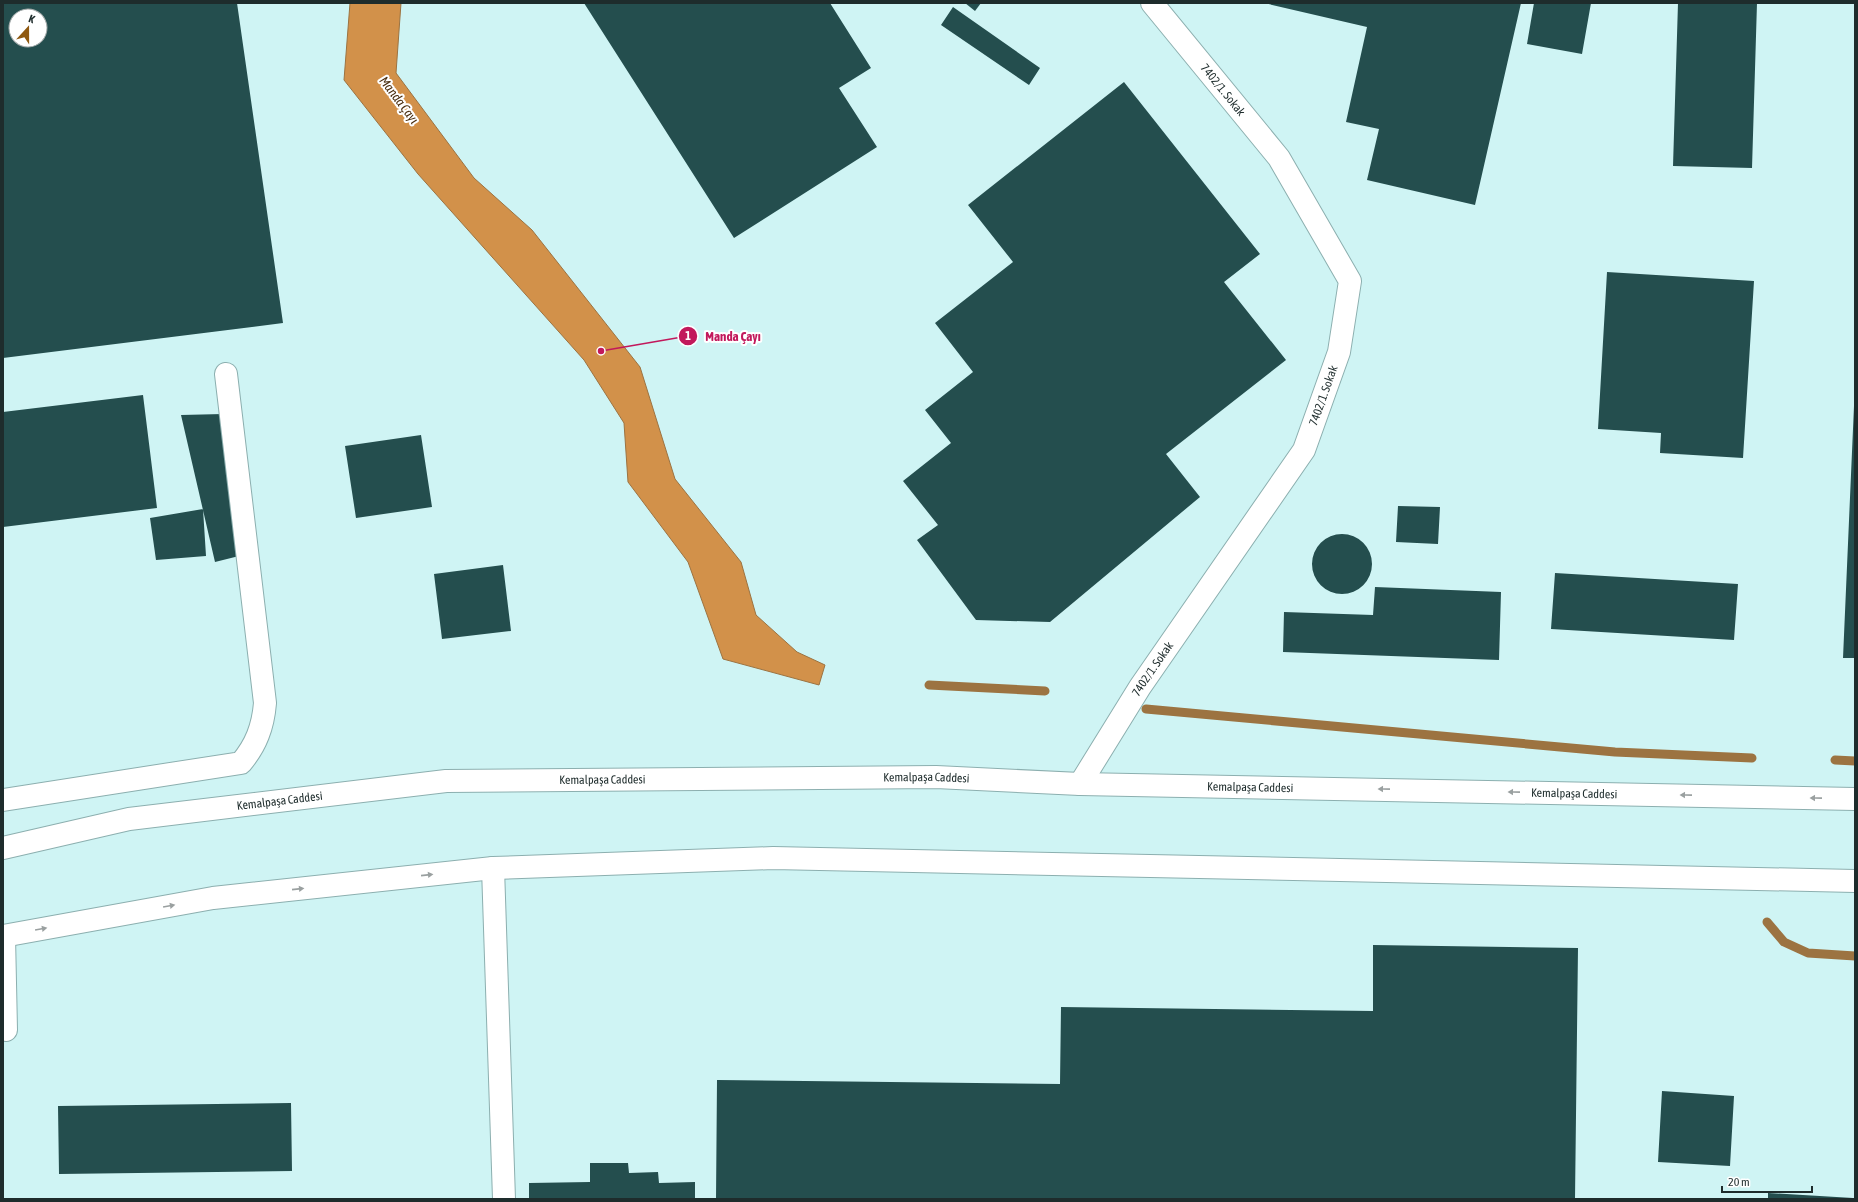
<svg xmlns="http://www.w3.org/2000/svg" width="1858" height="1202" font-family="'Asap Condensed',sans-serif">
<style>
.water{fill:#d2914a;stroke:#9c7341}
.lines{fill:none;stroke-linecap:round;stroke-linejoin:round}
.stream{stroke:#9c7341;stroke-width:9}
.building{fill:#244e4e;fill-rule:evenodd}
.minor-casing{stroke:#8cafaf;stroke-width:24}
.major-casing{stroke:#8cafaf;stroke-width:24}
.minor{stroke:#fff;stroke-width:22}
.major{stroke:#fff;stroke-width:22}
.oneway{fill:#9aa0a0}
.labels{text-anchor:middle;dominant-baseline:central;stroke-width:4;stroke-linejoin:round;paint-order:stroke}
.street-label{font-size:12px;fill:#1e2c2c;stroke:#fff}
.water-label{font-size:13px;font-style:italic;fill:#482c0e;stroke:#fff}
.leader{fill:none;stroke:#c2185b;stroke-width:1.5}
.callout-dot{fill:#c2185b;stroke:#fff;stroke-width:1.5}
.mark-label{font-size:12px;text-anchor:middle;font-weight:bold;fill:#fff}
.callout-label{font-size:13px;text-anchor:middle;font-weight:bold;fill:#c2185b;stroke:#fff;stroke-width:4;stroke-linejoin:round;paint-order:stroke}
</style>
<rect width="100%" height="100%" fill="#cff4f4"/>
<path class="water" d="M 350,3 L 401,3 L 396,73 L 474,178 L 532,230 L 640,367 L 675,479 L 741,562 L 756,615 L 797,652 L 825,665 L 819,685 L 723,659 L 688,562 L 628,482 L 624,423 L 584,360 L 418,174 L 344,80 Z"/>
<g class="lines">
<path class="stream" d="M 929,685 L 1045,691
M 1146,709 L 1615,752 L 1752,758
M 1835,760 L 1855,761
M 1767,922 L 1784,942 L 1808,953 L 1855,956"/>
</g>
<path class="building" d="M 3,3 L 237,3 L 283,323 L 3,358 ZM 16,16 L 40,16 L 40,40 L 16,40 Z
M 584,3 L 830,3 L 871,68 L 839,88 L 877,147 L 734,238 Z
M 965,3 L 981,3 L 975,11 Z
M 1264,3 L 1521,3 L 1475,205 L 1367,180 L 1379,129 L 1346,122 L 1367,27 Z
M 1534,3 L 1591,3 L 1582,54 L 1527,44 Z
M 1678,3 L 1757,3 L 1752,168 L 1673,166 Z
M 953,7 L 1040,68 L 1029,85 L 941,25 Z
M 1124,82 L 1260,254 L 1224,282 L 1286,360 L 1166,454 L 1200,497 L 1050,622 L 976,620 L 917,540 L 938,525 L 903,481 L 951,443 L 925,410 L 973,372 L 935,323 L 1013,262 L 968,205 Z
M 1607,272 L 1754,281 L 1743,458 L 1660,453 L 1661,433 L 1598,429 Z
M 143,395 L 157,508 L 3,527 L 3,412 Z
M 1854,406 L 1855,406 L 1855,658 L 1843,658 Z
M 223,414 L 243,555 L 215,562 L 181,415 Z
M 421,435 L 432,507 L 356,518 L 345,446 Z
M 1398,506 L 1440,507 L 1438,544 L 1396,542 Z
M 203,509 L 206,556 L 156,560 L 150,518 Z
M1312 564a30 30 0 1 1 60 0a30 30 0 1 1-60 0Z
M 503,565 L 511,631 L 442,639 L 434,574 Z
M 1555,573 L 1738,584 L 1734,640 L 1551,629 Z
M 1375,587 L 1501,592 L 1499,660 L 1283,652 L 1284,612 L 1373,615 Z
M 1373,945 L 1578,948 L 1575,1199 L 716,1199 L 717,1080 L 1060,1084 L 1061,1007 L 1373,1011 Z
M 1662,1091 L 1734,1096 L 1730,1166 L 1658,1162 Z
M 291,1103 L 292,1171 L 59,1174 L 58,1106 Z
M 590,1163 L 628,1163 L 629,1173 L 658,1172 L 659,1183 L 695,1182 L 695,1199 L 529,1199 L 529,1183 L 590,1182 Z
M 1768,1193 L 1853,1198 L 1853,1199 L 1768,1199 Z"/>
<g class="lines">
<g class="minor-casing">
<g id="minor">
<path id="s1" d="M 1080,784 L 1140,687 L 1304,450 L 1339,352 L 1350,281 L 1279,158 L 1152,3"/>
<path d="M 3,800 L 241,763 C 256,745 263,727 265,703 L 226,374"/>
<path d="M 493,868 L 504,1199"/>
<path d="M 4,936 L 6,1030"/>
</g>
</g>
<g class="major-casing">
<g id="major">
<path id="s2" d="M 3,848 L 129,819 L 446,781 L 936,777 L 1080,784 L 1855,799"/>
<path d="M 3,936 L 213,898 L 493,868 L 773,858 L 1855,881"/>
</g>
</g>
<use href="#minor" class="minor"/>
<use href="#major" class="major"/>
</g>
<defs><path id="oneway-solid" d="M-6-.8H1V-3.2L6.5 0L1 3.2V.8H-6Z"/></defs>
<g class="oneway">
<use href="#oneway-solid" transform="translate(1384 789) rotate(-179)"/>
<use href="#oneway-solid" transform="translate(1514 792) rotate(-179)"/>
<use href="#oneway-solid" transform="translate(1686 795) rotate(-179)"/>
<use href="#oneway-solid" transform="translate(1816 798) rotate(-179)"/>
<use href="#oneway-solid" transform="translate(427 875) rotate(-6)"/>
<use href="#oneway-solid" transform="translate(298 889) rotate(-6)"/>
<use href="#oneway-solid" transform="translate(169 906) rotate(-10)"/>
<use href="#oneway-solid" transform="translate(41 929) rotate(-10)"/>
</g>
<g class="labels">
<g class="street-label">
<text transform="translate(1223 90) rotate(51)">7402/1. Sokak</text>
<text stroke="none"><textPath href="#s1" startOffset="460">7402/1. Sokak</textPath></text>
<text stroke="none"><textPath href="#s1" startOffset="136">7402/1. Sokak</textPath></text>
<text stroke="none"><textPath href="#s2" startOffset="929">Kemalpaşa Caddesi</textPath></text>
<text stroke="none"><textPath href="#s2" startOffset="605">Kemalpaşa Caddesi</textPath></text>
<text stroke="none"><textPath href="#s2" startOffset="1253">Kemalpaşa Caddesi</textPath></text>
<text stroke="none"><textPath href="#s2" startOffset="1577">Kemalpaşa Caddesi</textPath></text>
<text stroke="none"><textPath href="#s2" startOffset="281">Kemalpaşa Caddesi</textPath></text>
</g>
<g class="water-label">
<text transform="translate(399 100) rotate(53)">Manda Çayı</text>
</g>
</g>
<path class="leader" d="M601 351L688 336"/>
<g class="callout-dot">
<circle cx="601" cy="351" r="4"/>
<circle cx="688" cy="336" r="10"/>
</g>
<g class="mark-label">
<text x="688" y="340">1</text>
</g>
<g class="callout-label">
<text x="733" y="341">Manda Çayı</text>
</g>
<rect width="1858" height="1202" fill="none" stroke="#1e2c2c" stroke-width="8"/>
<g transform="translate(28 28) rotate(21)"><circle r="19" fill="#ffffff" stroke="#a5abab"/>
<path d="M0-3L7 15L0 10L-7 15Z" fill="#8f580f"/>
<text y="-6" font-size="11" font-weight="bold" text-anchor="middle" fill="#1e2c2c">K</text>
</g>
<path d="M1722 1186v6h90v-6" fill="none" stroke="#1e2c2c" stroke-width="2"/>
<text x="1728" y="1186" font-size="12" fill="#1e2c2c" stroke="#ffffff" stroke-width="3" paint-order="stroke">20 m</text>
</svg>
